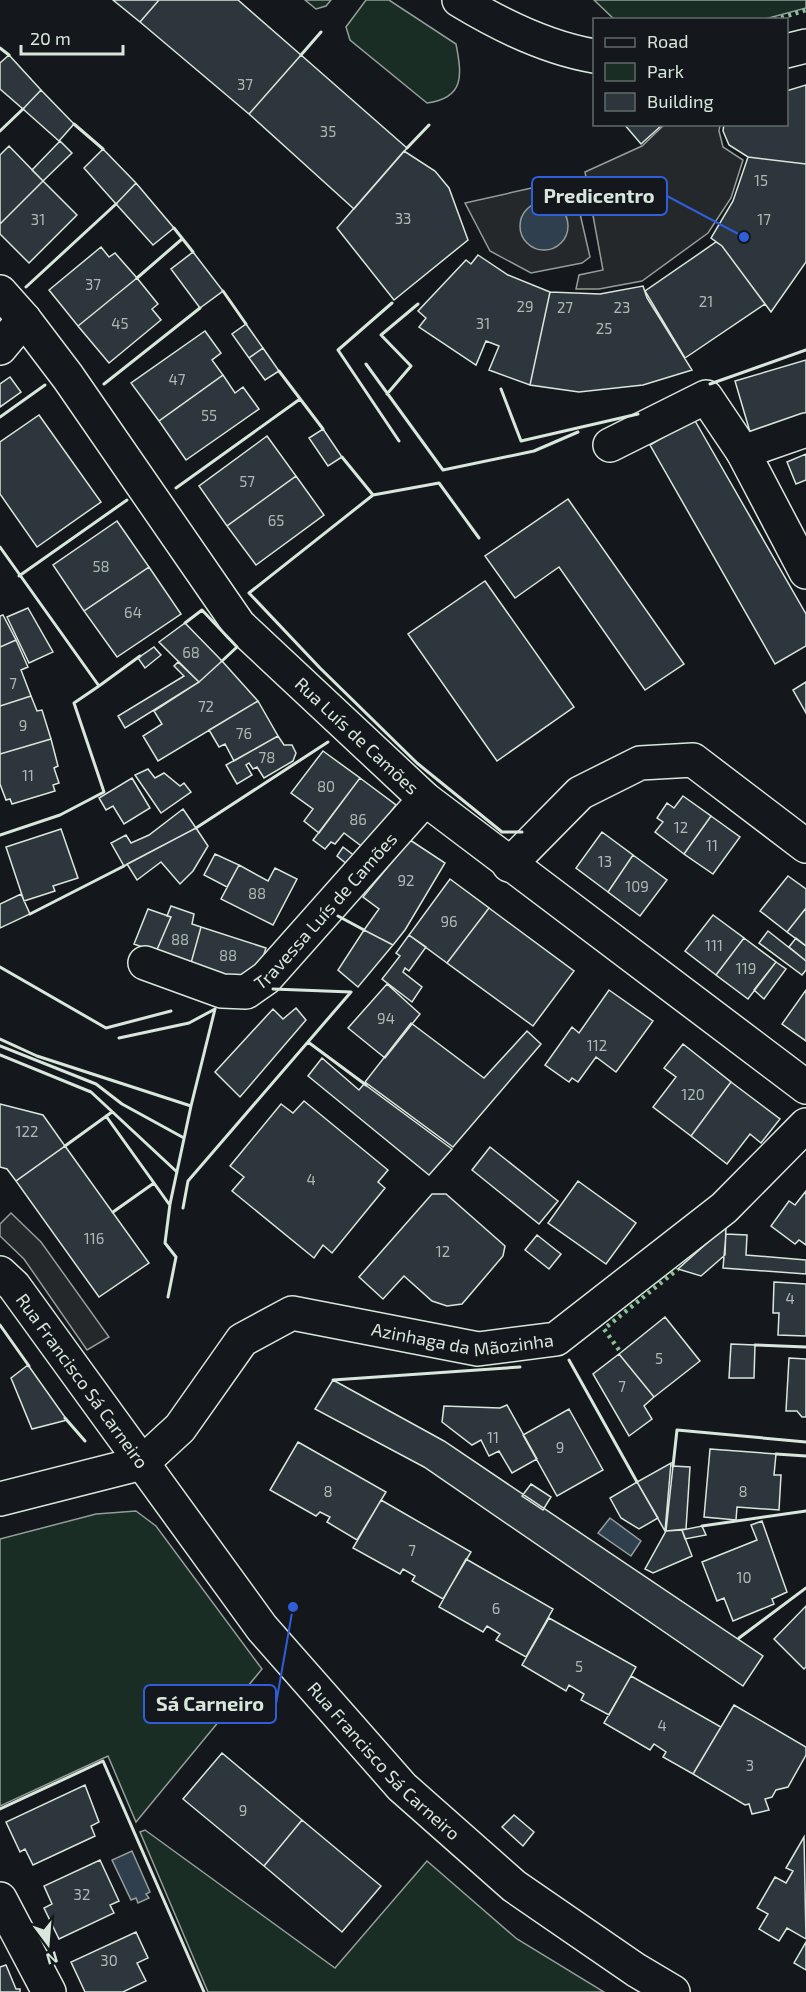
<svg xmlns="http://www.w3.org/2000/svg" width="806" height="1992" font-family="'Exo 2',sans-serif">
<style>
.green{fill:#1a2d24;stroke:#939e99;stroke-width:1.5}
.parking{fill:#24282b;stroke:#939e99;stroke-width:1.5}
.water{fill:#2f3f4d;stroke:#939e99;stroke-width:1.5}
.building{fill:#2c363c;stroke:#d8e6dc;stroke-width:1.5}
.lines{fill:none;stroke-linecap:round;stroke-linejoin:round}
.minor-casing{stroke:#d8e6dc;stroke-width:36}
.minor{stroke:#14181c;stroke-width:33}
.hedge{stroke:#8ac095;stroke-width:4.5;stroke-dasharray:3 4.5;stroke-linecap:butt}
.wall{stroke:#d8e6dc;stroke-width:3}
.labels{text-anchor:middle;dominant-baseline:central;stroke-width:4.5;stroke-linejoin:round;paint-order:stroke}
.number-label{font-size:15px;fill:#adbab4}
.street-label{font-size:18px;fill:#d8e6dc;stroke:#14181c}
.leader{fill:none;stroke:#305dd8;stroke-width:2}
.callout-dot{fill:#305dd8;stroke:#14181c;stroke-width:2}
.callout{fill:#14181c;stroke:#305dd8;stroke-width:2}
.callout-label{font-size:20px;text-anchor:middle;font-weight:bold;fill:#d8e6dc}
</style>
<rect width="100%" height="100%" fill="#14181c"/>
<path class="green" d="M 305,0 L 331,0 L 326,6 L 316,9 Z
M 366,0 L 389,0 L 456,44 C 462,75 465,98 427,103 L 350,40 L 346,27 Z
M 594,0 L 806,0 L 806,8 L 765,19 L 615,20 Z
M 136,1511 L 156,1526 L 262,1669 L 136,1822 L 108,1756 L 0,1806 L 0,1539 L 96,1514 Z
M 145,1830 L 335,1968 L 427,1861 L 517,1939 L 604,1992 L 208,1992 L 140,1832 Z"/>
<path class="parking" d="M 664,125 L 720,125 L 719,131 L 723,147 L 743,160 L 731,198 L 708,233 L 642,281 L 599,289 L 576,289 L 579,275 L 603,270 L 585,172 L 642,146 Z
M 572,179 L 590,257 L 582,263 L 531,273 L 490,251 L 465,203 Z
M 11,1213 L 41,1242 L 109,1337 L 87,1350 L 24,1259 L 0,1236 L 0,1224 Z"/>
<path class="water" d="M520 226a24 24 0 1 1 48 0a24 24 0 1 1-48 0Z
M 610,1518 L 641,1541 L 631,1556 L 598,1533 Z
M 132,1851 L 150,1892 L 146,1894 L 149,1898 L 138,1903 L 136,1898 L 131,1900 L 112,1860 Z"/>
<path class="building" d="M 113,0 L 159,0 L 140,22 Z
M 159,0 L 238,0 L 301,55 L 249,114 L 140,22 Z
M 9,55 L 41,90 L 23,109 L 0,89 L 0,63 Z
M 301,55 L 407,148 L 354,209 L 249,114 Z
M 806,85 L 806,164 L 748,157 L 729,145 L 723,131 L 724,124 L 786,124 L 786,91 Z
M 41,90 L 74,124 L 59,141 L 23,109 Z
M 624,124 L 661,124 L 662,125 L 641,144 Z
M 60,141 L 72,153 L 43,181 L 32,170 Z
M 9,146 L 43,181 L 0,224 L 0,155 Z
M 103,149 L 136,183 L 116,204 L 84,168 Z
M 404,151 L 435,171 L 449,188 L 468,240 L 394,300 L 337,228 Z
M 748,157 L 806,164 L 806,262 L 771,312 L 722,246 L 711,238 L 733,201 Z
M 43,181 L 77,215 L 29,263 L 0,234 L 0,224 Z
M 136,183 L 174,228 L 153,245 L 116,204 Z
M 716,242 L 722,246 L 765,304 L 685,358 L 645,291 Z
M 101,247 L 109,257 L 115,253 L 137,278 L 78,326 L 49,290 Z
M 193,252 L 223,291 L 200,308 L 171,269 Z
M 478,255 L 508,275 L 550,292 L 530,385 L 489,370 L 499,346 L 486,341 L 476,365 L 419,327 L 426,318 L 418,311 L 466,260 L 471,264 Z
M 137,278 L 158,304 L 152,309 L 161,320 L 109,363 L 78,326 Z
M 643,286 L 647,298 L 692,370 L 643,385 L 579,392 L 530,385 L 550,292 L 600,294 Z
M 246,324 L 263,348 L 249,358 L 232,334 Z
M 205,331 L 221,353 L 212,360 L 223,375 L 159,421 L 131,383 Z
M 263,348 L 279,371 L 265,380 L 249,358 Z
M 806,360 L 806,416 L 750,432 L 735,381 Z
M 223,375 L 235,393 L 243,387 L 259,409 L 186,460 L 159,421 Z
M 10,377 L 21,392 L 0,407 L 0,384 Z
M 39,415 L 101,502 L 37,547 L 0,494 L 0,442 Z
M 694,419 L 806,614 L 806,646 L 775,664 L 650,445 Z
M 323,429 L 342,457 L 328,466 L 309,438 Z
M 267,436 L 296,476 L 227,526 L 199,486 Z
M 806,454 L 806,480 L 796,484 L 787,462 Z
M 296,476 L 324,515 L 256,565 L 227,526 Z
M 568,499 L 684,664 L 645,690 L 559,567 L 515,598 L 485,556 Z
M 117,521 L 149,567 L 84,611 L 53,565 Z
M 149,567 L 181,614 L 117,657 L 84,611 Z
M 485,581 L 574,707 L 497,761 L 408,634 Z
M 28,608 L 53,652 L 29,663 L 7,617 Z
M 3,615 L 16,640 L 0,647 L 0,616 Z
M 185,623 L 222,661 L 199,682 L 159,642 Z
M 16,640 L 28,667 L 21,670 L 31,696 L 0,706 L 0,647 Z
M 154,647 L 161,655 L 145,668 L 138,658 Z
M 222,661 L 258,701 L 158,761 L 143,736 L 162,724 L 154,711 L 199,682 Z
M 178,662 L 199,682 L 125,728 L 118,716 L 184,676 L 174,666 Z
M 806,682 L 806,713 L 793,690 Z
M 31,696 L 37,711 L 42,710 L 51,739 L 0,754 L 0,706 Z
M 258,701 L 278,736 L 234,761 L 225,744 L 219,747 L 209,730 Z
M 278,736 L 284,745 L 292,745 L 296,753 L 293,761 L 264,778 L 257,767 L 253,769 L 249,763 L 246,765 L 252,775 L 237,784 L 226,765 Z
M 51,739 L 58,766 L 54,768 L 59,783 L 53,785 L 55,791 L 12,804 L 10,799 L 6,800 L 0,784 L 0,754 Z
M 323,751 L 360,778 L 319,833 L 304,821 L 313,809 L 291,793 Z
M 148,769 L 155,778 L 164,773 L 180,786 L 184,783 L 191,792 L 161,813 L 135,775 Z
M 132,778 L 150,808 L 124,824 L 113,806 L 106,810 L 99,798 Z
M 360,778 L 396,805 L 364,848 L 344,833 L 335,844 L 331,842 L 325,849 L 313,840 Z
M 683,796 L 711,816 L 684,854 L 655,832 L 663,822 L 657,818 L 667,803 L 674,808 Z
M 183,809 L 196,828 L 124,866 L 111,843 L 126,835 L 131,843 L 149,835 Z
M 711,816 L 740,837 L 713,874 L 684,854 Z
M 196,828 L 208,846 L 193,871 L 180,884 L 161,862 L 137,880 L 127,864 Z
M 61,829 L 78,878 L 53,886 L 55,891 L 24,901 L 6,847 Z
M 602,832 L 633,855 L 608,892 L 576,868 Z
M 410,840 L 445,863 L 405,930 L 393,945 L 364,930 L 379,909 L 363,897 Z
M 343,847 L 360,860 L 353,869 L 337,856 Z
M 215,854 L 239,865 L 227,887 L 204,875 Z
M 633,855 L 667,880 L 640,916 L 608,892 Z
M 239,865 L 268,881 L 275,868 L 297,879 L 273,925 L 221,899 Z
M 788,876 L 806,889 L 806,908 L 787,932 L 760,911 Z
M 450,879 L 489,908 L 447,963 L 409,935 Z
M 21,894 L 30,914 L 0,928 L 0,904 Z
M 171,906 L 194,914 L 192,924 L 201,927 L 191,963 L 156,952 L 171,917 L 167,916 Z
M 489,908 L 574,971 L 533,1026 L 447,963 Z
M 806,908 L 806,946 L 787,932 Z
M 148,909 L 171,917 L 156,952 L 134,944 Z
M 713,915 L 744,938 L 716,975 L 685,951 Z
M 201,927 L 266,948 L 258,972 L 245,976 L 225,977 L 191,963 Z
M 364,930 L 393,945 L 358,987 L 338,970 Z
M 768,931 L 806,961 L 806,970 L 802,975 L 759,943 Z
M 409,935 L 426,947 L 409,971 L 405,968 L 403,972 L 422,987 L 412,1002 L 382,979 L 400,956 L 396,953 Z
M 744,938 L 776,962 L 748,999 L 716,975 Z
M 796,938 L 806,946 L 806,961 L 789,947 Z
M 776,962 L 786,969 L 764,999 L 754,990 Z
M 387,984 L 420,1014 L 385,1058 L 348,1028 Z
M 609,990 L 653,1021 L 616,1072 L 596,1057 L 578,1082 L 572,1078 L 569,1082 L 545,1065 L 572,1027 L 579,1033 Z
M 806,990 L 806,1041 L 782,1024 Z
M 296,1008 L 306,1020 L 240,1097 L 215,1072 L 273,1009 L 283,1019 Z
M 411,1023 L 484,1078 L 527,1031 L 541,1044 L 453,1147 L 365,1082 Z
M 683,1044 L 731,1082 L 691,1136 L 653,1107 L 676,1077 L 664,1068 Z
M 322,1058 L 359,1090 L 364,1084 L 452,1149 L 429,1175 L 308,1076 Z
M 731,1082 L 780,1119 L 761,1143 L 750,1134 L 727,1164 L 691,1136 Z
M 304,1101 L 388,1170 L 378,1182 L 385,1188 L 332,1253 L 323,1245 L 314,1258 L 232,1191 L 244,1177 L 230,1166 L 281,1104 L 293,1113 Z
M 0,1104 L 43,1115 L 65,1146 L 16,1181 L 7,1169 L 0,1167 Z
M 65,1146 L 149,1263 L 99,1297 L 16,1181 Z
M 490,1147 L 558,1201 L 539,1224 L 472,1170 Z
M 578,1181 L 636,1223 L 606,1264 L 548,1223 Z
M 806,1191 L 806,1245 L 799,1240 L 795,1244 L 771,1226 L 789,1201 L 795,1205 Z
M 432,1194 L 446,1194 L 505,1246 L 503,1256 L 462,1304 L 447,1306 L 432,1301 L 404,1276 L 383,1299 L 359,1277 Z
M 726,1226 L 725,1255 L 701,1276 L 678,1269 Z
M 726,1234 L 747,1235 L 746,1255 L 806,1260 L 806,1274 L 723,1268 Z
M 537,1235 L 561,1254 L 549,1269 L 525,1250 Z
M 774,1282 L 806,1284 L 806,1336 L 778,1335 L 779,1313 L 773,1313 Z
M 665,1317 L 700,1361 L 654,1397 L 619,1354 Z
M 731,1344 L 755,1345 L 754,1378 L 729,1378 Z
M 619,1354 L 654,1397 L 644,1406 L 652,1419 L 629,1436 L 593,1374 Z
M 789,1358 L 806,1359 L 806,1417 L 802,1417 L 797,1411 L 786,1411 Z
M 28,1365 L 67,1420 L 32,1429 L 11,1378 Z
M 333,1380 L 444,1441 L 763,1656 L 743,1686 L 424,1467 L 315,1409 Z
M 507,1405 L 537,1459 L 512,1473 L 499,1451 L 489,1456 L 481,1440 L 472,1445 L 442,1422 L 444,1406 L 500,1408 Z
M 569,1409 L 603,1470 L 557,1496 L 523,1435 Z
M 298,1442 L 386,1492 L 357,1540 L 327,1522 L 330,1517 L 320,1512 L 316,1516 L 270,1490 Z
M 710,1449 L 776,1454 L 774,1475 L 781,1475 L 779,1510 L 737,1507 L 736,1520 L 704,1517 Z
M 671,1463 L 665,1531 L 637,1482 Z
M 673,1466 L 690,1467 L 686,1529 L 666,1531 Z
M 637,1482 L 658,1518 L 639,1529 L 621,1518 L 610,1498 Z
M 531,1484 L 551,1497 L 543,1510 L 522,1496 Z
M 381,1500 L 471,1552 L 443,1599 L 412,1581 L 415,1576 L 403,1569 L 400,1574 L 353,1548 Z
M 762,1521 L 787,1592 L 772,1599 L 774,1604 L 733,1621 L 724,1598 L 717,1601 L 702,1562 L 757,1540 L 751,1525 Z
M 702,1526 L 706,1535 L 685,1539 L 682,1530 Z
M 682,1530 L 692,1556 L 653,1573 L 645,1569 L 666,1531 Z
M 466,1559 L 553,1609 L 526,1657 L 496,1640 L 500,1634 L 487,1626 L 483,1632 L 439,1607 Z
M 806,1606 L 806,1667 L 804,1669 L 774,1639 Z
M 549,1618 L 636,1667 L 609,1715 L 581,1700 L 584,1694 L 569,1685 L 566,1691 L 522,1665 Z
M 631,1676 L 721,1727 L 693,1774 L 663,1757 L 666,1752 L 654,1744 L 650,1750 L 604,1723 Z
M 734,1705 L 806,1747 L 806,1755 L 788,1787 L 776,1790 L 772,1797 L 765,1799 L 769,1810 L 752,1814 L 749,1804 L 745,1805 L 693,1774 Z
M 222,1753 L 302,1820 L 264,1866 L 183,1799 Z
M 85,1785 L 99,1822 L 91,1826 L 95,1836 L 33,1865 L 25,1849 L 20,1852 L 6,1822 Z
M 514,1815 L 534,1832 L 523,1846 L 502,1827 Z
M 302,1820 L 381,1886 L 342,1932 L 264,1866 Z
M 804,1837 L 806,1939 L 787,1928 L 779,1941 L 759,1929 L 768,1914 L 757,1908 L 775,1877 L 786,1883 L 793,1871 L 786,1868 Z
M 100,1860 L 119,1901 L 110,1905 L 114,1913 L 59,1939 L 44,1908 L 52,1904 L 44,1886 Z
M 136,1932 L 148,1958 L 137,1963 L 146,1981 L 123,1992 L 85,1992 L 71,1962 Z
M 806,1942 L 806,1970 L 794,1963 Z
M 6,1965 L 16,1989 L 20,1989 L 20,1992 L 0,1992 L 0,1967 Z"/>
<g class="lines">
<g class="minor-casing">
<g id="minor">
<path d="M 459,0 C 500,25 547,48 594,56"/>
<path d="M 786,51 L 806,46"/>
<path id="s1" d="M 0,292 L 24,319 L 68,377 L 239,625 L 425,799 L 806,1087"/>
<path d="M 0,348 L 24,319"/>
<path d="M 610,445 L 706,397 L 743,452 L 806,572"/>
<path d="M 743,452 L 806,430"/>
<path d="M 509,865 L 580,793 L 640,763 L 693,760 L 806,846"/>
<path id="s2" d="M 145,963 L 222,991 L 246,992 L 266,978 L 425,799"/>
<path id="s3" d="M 0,1273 L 14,1286 L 262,1628 L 402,1787 L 514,1886 L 636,1970 L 673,1992"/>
<path id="s4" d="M 0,1499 L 142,1463 L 180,1428 L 242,1340 L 292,1313 L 478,1349 L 556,1339 L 724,1208 L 806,1125"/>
<path d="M 0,1899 L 49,1992"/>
</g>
</g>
<use href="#minor" class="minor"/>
<path class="hedge" d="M 774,20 L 806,10
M 619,1350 L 604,1329 L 678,1269"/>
<path class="wall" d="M 0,48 L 9,55
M 301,55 L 321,32
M 74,124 L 103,149
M 0,131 L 23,109
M 407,148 L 429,125
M 174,228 L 193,252
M 137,278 L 182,239
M 26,287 L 116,204
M 223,291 L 246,324
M 392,303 L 338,350 L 399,441
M 366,364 L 443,470 L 534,451 L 578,432
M 279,371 L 323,429
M 104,384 L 200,308
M 710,384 L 806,350
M 501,389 L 521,441 L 638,414
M 387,394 L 411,366 L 381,335 L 418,304
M 0,417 L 45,385
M 342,457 L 373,495
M 176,488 L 300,399
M 479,538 L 439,483 L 373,495 L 249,593 L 320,668 L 417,763 L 502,832 L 522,832
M 0,547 L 99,686 L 140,656
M 19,576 L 127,500
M 185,623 L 202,610 L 237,647 L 222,661
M 196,828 L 328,742
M 0,835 L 60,815 L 104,792 L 74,703 L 99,686
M 30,914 L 124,866
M 338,916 L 364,930
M 0,967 L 106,1028 L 171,1011
M 273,989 L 351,992
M 119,1038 L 189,1023 L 215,1009
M 0,1039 L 37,1056 L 191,1106 L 170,1204 L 165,1243 L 176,1257 L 168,1297
M 308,1042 L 366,1085
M 0,1046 L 96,1084 L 122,1104 L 184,1138
M 0,1055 L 91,1092 L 177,1172
M 191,1106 L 215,1009
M 106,1116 L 169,1204
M 65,1146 L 112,1112
M 183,1208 L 188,1181 L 351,992
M 113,1212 L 154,1183
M 0,1325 L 29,1366
M 755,1345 L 806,1347
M 569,1360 L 637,1482
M 333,1380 L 520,1367
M 65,1418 L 85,1441
M 776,1454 L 806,1456
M 673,1466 L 677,1430 L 806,1442
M 702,1526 L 806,1511
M 739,1638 L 806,1588
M 0,1809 L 103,1761 L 204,1992"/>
</g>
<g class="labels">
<g class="number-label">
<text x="245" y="84">37</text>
<text x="328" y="131">35</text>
<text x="761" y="180">15</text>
<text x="403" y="218">33</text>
<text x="38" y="219">31</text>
<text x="764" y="219">17</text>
<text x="93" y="284">37</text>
<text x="706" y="301">21</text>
<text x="525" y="306">29</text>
<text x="565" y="307">27</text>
<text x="622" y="307">23</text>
<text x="120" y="323">45</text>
<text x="483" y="323">31</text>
<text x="604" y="328">25</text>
<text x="177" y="379">47</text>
<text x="209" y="415">55</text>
<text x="247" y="481">57</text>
<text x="276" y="520">65</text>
<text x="101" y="566">58</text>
<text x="133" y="612">64</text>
<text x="191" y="652">68</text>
<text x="13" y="683">7</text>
<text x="206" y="706">72</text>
<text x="23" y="725">9</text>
<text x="244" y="733">76</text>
<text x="267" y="757">78</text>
<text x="28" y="775">11</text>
<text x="326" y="786">80</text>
<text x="358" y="819">86</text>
<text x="681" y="827">12</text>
<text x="712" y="845">11</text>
<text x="605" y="861">13</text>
<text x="406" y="880">92</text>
<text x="637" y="886">109</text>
<text x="257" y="893">88</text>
<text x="449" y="921">96</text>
<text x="180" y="939">88</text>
<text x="714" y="945">111</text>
<text x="228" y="955">88</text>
<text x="746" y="968">119</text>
<text x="386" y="1018">94</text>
<text x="597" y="1045">112</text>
<text x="693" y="1094">120</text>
<text x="27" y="1131">122</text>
<text x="311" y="1179">4</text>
<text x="94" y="1238">116</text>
<text x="443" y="1251">12</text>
<text x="790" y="1298">4</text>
<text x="659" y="1358">5</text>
<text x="622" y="1386">7</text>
<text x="493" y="1437">11</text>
<text x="560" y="1447">9</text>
<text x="328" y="1491">8</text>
<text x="743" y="1491">8</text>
<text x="412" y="1550">7</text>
<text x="744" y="1577">10</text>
<text x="496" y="1608">6</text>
<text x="579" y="1666">5</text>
<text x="662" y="1725">4</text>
<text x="750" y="1765">3</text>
<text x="243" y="1810">9</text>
<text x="82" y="1894">32</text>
<text x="109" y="1960">30</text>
</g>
<g class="street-label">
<text stroke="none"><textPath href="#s1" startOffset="572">Rua Luís de Camões</textPath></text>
<text stroke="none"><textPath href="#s2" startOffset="220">Travessa Luís de Camões</textPath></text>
<text stroke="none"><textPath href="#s4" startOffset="536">Azinhaga da Mãozinha</textPath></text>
<text stroke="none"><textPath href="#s3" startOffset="136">Rua Francisco Sá Carneiro</textPath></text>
<text stroke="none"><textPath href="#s3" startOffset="622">Rua Francisco Sá Carneiro</textPath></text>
</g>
</g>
<path class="leader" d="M744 237L667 196M293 1607L276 1704"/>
<g class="callout-dot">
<circle cx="744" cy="237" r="6"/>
<circle cx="293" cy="1607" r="6"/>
</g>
<g class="callout">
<rect x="532" y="177" width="135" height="38" rx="6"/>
<rect x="144" y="1685" width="132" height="38" rx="6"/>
</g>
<g class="callout-label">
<text x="599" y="203">Predicentro</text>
<text x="210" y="1711">Sá Carneiro</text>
</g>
<rect x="593" y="18" width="195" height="108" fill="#14181c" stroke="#626a69" stroke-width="1.5"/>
<rect x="605" y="38" width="30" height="9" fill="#14181c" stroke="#626a69" stroke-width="1.5"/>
<text x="647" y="48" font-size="18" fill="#d8e6dc">Road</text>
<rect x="605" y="63" width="30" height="18" fill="#1a2d24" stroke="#626a69" stroke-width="1.5"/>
<text x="647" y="78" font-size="18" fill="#d8e6dc">Park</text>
<rect x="605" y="93" width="30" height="18" fill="#2c363c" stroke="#626a69" stroke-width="1.5"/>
<text x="647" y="108" font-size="18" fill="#d8e6dc">Building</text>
<g transform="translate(48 1944) rotate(164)" stroke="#14181c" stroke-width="4.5" paint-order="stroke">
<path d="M0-4.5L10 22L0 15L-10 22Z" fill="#d8e6dc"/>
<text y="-9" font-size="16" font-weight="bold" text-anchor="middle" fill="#d8e6dc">N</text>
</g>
<path d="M21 45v9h102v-9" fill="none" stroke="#d8e6dc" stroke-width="3"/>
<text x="30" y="45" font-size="18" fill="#d8e6dc" stroke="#14181c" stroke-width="4.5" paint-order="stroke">20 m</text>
</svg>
